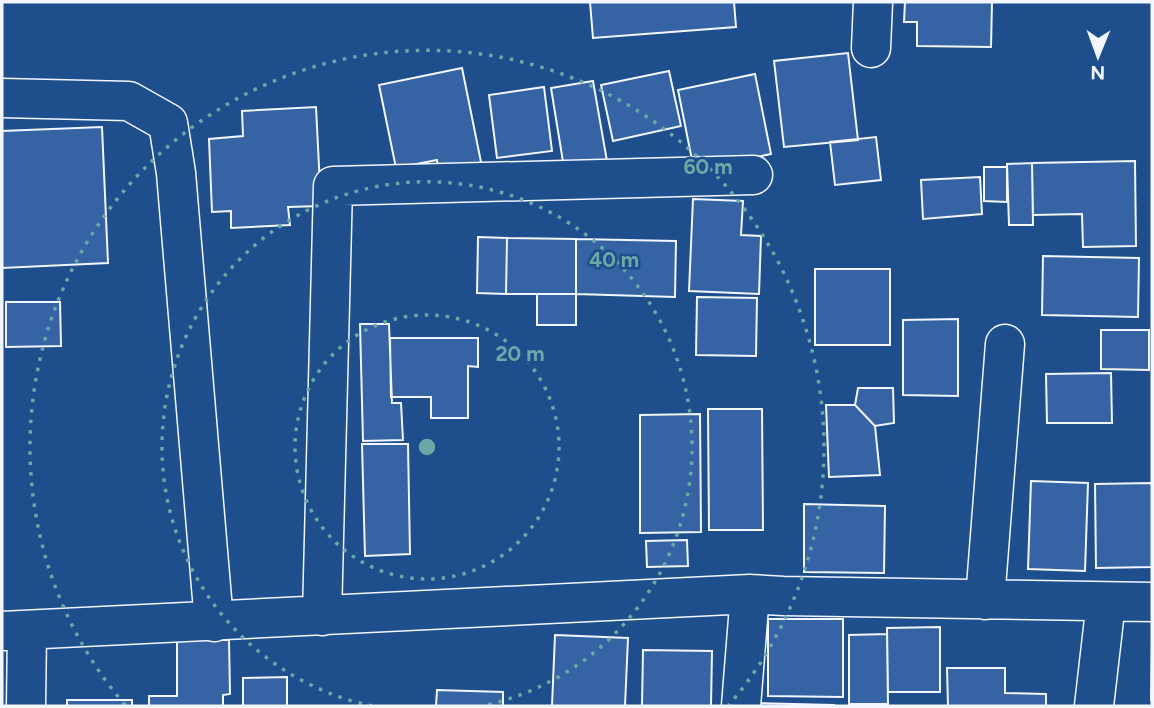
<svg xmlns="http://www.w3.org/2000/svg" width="1154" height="708" font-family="Figtree,sans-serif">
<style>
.building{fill:#3563a3;stroke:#f2f6ff;stroke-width:2}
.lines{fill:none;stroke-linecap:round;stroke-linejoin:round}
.street-casing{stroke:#f2f6ff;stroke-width:41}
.street{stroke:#1f4e8c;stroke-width:38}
.ring{fill:none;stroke:#6aa9a8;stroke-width:3.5;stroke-dasharray:3.5 7}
.centre{fill:#6aa9a8;stroke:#1f4e8c;stroke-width:3.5}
.ring-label{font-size:21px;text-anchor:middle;font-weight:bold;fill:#6aa9a8;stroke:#1f4e8c;stroke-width:5;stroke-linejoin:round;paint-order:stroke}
</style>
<rect width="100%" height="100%" fill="#1f4e8c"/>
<path class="building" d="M 590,2 L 734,2 L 736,27 L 593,38 Z
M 905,2 L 992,2 L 991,47 L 917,46 L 917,22 L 904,22 Z
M 848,53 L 858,140 L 784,147 L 774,61 Z
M 462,68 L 482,167 L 439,175 L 437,160 L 396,168 L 379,85 Z
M 669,71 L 681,126 L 613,141 L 601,85 Z
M 755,74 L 771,154 L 694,170 L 678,90 Z
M 593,81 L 608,167 L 565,174 L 551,88 Z
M 544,87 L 552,151 L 497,158 L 489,95 Z
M 316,107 L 321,206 L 288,207 L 290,225 L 231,228 L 231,211 L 212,212 L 209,139 L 243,136 L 242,111 Z
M 102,127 L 108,263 L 2,268 L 2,131 Z
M 876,137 L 881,180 L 835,185 L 830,142 Z
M 1135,161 L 1136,246 L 1083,247 L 1082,214 L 1033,215 L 1032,163 Z
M 1032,163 L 1033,225 L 1009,225 L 1007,164 Z
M 984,167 L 1007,167 L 1007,202 L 984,201 Z
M 980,177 L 982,214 L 923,219 L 921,180 Z
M 693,199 L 743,201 L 741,235 L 761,236 L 759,294 L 689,291 Z
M 478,237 L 507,238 L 506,294 L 477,293 Z
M 507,238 L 576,239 L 576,294 L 506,294 Z
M 576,239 L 676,241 L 675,297 L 576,294 Z
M 1043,256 L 1139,258 L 1138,317 L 1042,315 Z
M 815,269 L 890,269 L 890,345 L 815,345 Z
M 537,294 L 576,294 L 576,325 L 537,325 Z
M 697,297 L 757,298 L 756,356 L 696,355 Z
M 6,302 L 60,302 L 61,346 L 6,347 Z
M 958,319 L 958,396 L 903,395 L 903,320 Z
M 360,324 L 389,324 L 392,403 L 401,403 L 403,440 L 363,441 Z
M 1101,330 L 1149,330 L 1149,370 L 1101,369 Z
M 390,338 L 478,338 L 478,367 L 468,366 L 468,418 L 431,418 L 431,397 L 391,397 Z
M 1111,373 L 1112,423 L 1047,423 L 1046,374 Z
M 858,388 L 893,388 L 894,423 L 875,426 L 855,405 Z
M 826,405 L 855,405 L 875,426 L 880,475 L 829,477 Z
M 708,409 L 762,409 L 763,530 L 709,530 Z
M 700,414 L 701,532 L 640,533 L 640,415 Z
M 362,444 L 408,444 L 410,554 L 365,556 Z
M 1031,481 L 1088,483 L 1085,571 L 1028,569 Z
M 1152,483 L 1152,567 L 1096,568 L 1095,484 Z
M 804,504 L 885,506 L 884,573 L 804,572 Z
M 687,540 L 688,566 L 647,567 L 646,541 Z
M 768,619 L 843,619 L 843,697 L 768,696 Z
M 940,627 L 940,692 L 888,692 L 887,628 Z
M 887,634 L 888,704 L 849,704 L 849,635 Z
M 555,635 L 628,638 L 625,706 L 552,706 Z
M 177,640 L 229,640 L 230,694 L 223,695 L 223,706 L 149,706 L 149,696 L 177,696 Z
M 1152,643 L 1152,700 L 1151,700 Z
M 643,650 L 712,651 L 711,706 L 642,706 Z
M 947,668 L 1005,668 L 1005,693 L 1046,694 L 1046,706 L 948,706 Z
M 287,677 L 287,706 L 243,706 L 243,678 Z
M 437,690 L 503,692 L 503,706 L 436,706 Z
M 67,700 L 132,700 L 132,706 L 67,706 Z
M 757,703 L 834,705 L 834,706 L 757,706 Z
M 849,704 L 888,704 L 888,706 L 849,706 Z"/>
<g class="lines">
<g class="street-casing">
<path id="street" d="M 871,48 L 873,2
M 2,98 L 129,101 L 168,123 L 176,173 L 214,622
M 985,600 L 1005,344
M 322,616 L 333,186 L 753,175
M 2,631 L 750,594 L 783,596 L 1152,602
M 26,706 L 27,631
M 741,706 L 750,594
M 1094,706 L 1106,602"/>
</g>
<use href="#street" class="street"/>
</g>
<g class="ring">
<circle cx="427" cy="447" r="132"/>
<path d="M372 706A265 265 0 1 1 482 706"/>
<path d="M125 705A397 397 0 1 1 729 705"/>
</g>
<circle cx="427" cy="447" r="10" class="centre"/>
<g class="ring-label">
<text x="708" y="174">60 m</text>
<text x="614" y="267">40 m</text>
<text x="520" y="361">20 m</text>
</g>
<rect width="1154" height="708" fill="none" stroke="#f2f6ff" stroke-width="7"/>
<g transform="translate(1098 56) rotate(181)" stroke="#1f4e8c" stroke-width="5" paint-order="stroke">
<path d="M0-5L12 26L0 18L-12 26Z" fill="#f2f6ff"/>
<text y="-10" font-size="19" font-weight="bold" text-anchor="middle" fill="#f2f6ff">N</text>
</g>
</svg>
